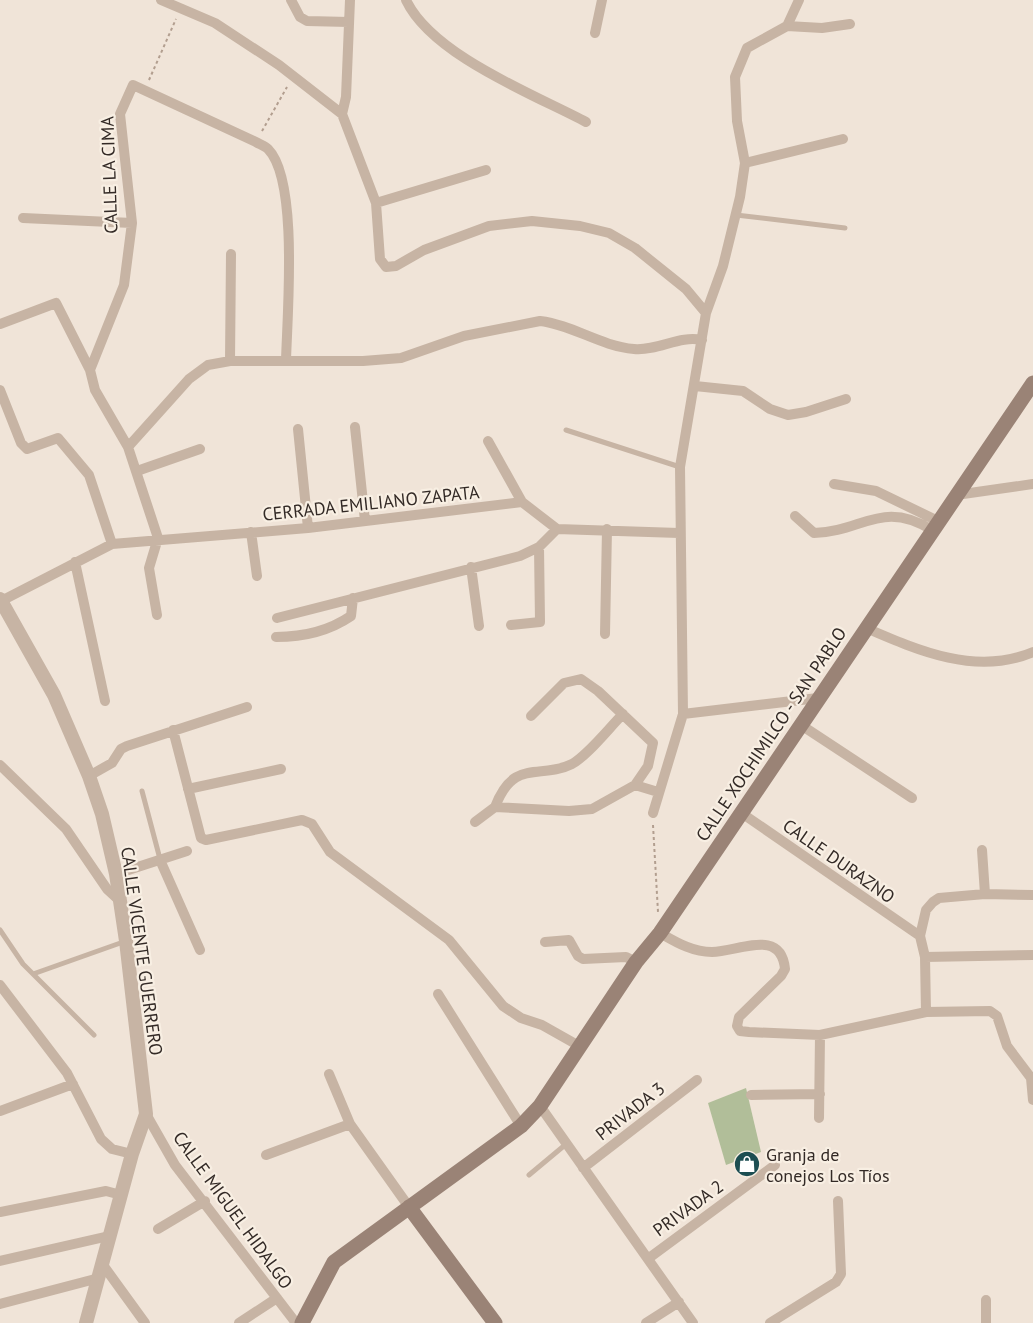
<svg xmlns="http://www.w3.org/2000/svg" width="1033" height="1323" font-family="'PT Sans',sans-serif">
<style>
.green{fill:#b1be99}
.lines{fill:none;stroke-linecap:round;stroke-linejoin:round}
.path{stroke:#b29e8f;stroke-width:2;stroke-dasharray:3 3;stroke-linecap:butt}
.service{stroke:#c7b4a4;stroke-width:5}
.minor{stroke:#c7b4a4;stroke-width:10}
.tertiary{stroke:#c7b4a4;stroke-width:14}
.secondary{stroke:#9a8376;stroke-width:15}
.labels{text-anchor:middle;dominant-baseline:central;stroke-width:4.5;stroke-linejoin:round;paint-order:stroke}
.street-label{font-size:18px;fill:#332a26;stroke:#f8efe3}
.poi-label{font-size:18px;fill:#332a26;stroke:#f8efe3;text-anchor:start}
</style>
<rect width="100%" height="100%" fill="#f0e4d8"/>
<path class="green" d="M 746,1088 L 761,1152 L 726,1165 L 708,1103 Z"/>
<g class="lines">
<path class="path" d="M 149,80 L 176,19
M 262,131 L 287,87
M 653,825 L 658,912"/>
<path class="service" d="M 736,215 L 845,228
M 566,430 L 680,467
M 142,791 L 160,859
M 0,930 L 23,964 L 33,974 L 126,941
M 33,974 L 94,1035
M 529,1175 L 565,1145"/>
<path class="minor" d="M 161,0 L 215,23 L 279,65 L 342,114 L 376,203 L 380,259 L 386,267 L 396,266 L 424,250 L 489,226 L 532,221 L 580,226 L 609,233 L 635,248 L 686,289 L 706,313
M 291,0 L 300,17 L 307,21 L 349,22
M 406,0 C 432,55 533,94 586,122
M 787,26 L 822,28 L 850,24
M 595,33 L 602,0
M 342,114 L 346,97 L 350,0
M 745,163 L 843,139
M 376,203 L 486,170
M 23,218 L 132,223
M 0,324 L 56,303 L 90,370
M 230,361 L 231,254
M 695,386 L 743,391 L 770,409 L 788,415 L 806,412 L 846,399
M 0,390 L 21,443 L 27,449 L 58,438 L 89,475 L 112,544
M 355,427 L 365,521
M 298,429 L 308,528
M 488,441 L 522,502
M 128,447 L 189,379 L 208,365 L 230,361 L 363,361 L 401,358 L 464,336 L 540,321 C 573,325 600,346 634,349 C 659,351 679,335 702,340
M 137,471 L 200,449
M 834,484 L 876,491 L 938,521
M 956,495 L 1033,484
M 795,516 L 814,533 C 862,532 882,499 932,530
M 251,532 L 257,576
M 75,562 L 105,701
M 471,567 L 479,626
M 1,601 L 112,544 L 308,528 L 522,502 L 557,529 L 679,533
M 157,615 L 149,568 L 158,538 L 128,447 L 95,390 L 90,370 L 124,285 L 132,223 L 120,114 L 133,85 L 256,142 C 259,144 265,146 268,149 C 299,180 287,317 286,361
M 277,618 L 520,556 L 539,547 L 557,529
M 511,625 L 540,622 L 539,547
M 866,628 C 919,651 977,676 1033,652
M 605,634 L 607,529
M 276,637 C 303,637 329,631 351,616 L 353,598
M 683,714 L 818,698
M 531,716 L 564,683 L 581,679 L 598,691 L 653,743 L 648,766 L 635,785
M 801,725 L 912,798
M 173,730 L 201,838 L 206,840 L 302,820 L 312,824 L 330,852 L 449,940 L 503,1006 L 521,1018 L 542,1025 L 581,1047
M 0,765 L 66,829 L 107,889 L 120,901
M 89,776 L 112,763 L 121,749 L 127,746 L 247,707
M 188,789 L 281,769
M 495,807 C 514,757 540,780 572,764 C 588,755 609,728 623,714
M 740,812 L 920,936
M 653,813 L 683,714 L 680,467 L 706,313 L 723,266 L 740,197 L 745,163 L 737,121 L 735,77 L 747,48 L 787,26 L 799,0
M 475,822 L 495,807 L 569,811 L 592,809 L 635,785 L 658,792
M 982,850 L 985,894
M 160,860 L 200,950
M 116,874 L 187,851
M 660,933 C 676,942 692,952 712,952 C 738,952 781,927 785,969 L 781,976 L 739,1017 L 737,1026 L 740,1031 L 749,1032 L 820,1035 L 926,1012 L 925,957 L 920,936 L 926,910 L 933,902 L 939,898 L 985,894 L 1033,895
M 545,942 L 569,940 L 578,956 L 583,959 L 626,957 L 636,962
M 925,957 L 1033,955
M 0,985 L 67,1073 L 101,1139 L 112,1149 L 132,1154
M 438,994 L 521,1126
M 926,1012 L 990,1011 L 997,1016 L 1007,1046 L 1031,1078 L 1033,1100
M 329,1074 L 350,1124 L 409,1207
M 751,1095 L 820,1094
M 540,1106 L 693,1323
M 0,1111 L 73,1084
M 146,1114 L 175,1165 L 296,1323
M 819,1118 L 820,1035
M 266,1155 L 350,1124
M 583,1168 L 697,1080
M 0,1212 L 106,1191 L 121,1195
M 158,1229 L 205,1201
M 649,1258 L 775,1165
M 0,1261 L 109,1236
M 103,1265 L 145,1323
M 986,1300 L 986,1323
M 0,1304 L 99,1278
M 239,1323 L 277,1298
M 646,1323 L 679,1302
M 770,1323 L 836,1282 L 841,1274 L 838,1201"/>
<path class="tertiary" d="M 0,599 L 54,695 L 89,776 L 102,814 L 116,874 L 126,941 L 146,1114 L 132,1154 L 86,1323"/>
<path class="secondary" d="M 409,1207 L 495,1323
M 302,1323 L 334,1262 L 521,1126 L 540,1106 L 636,962 L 660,933 L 1033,383"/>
</g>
<defs>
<g id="shop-disc" transform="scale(1.35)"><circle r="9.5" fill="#1d4e52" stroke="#f8efe3"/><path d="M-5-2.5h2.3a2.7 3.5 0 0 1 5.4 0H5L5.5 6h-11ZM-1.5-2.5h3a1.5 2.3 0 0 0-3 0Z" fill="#fff"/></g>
</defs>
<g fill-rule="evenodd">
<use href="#shop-disc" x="747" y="1164"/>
</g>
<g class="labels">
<g class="street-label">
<text transform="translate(109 175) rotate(-92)">CALLE LA CIMA</text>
<text transform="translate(371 503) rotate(-6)">CERRADA EMILIANO ZAPATA</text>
<text transform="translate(771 734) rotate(-56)">CALLE XOCHIMILCO - SAN PABLO</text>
<text transform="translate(839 861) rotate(35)">CALLE DURAZNO</text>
<text transform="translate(142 951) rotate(82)">CALLE VICENTE GUERRERO</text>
<text transform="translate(630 1111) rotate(-38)">PRIVADA 3</text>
<text transform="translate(688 1208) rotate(-36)">PRIVADA 2</text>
<text transform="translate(233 1210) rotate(54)">CALLE MIGUEL HIDALGO</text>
</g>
<g class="poi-label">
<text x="766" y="1154">Granja de<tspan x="766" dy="21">conejos Los Tíos</tspan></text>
</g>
</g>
</svg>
